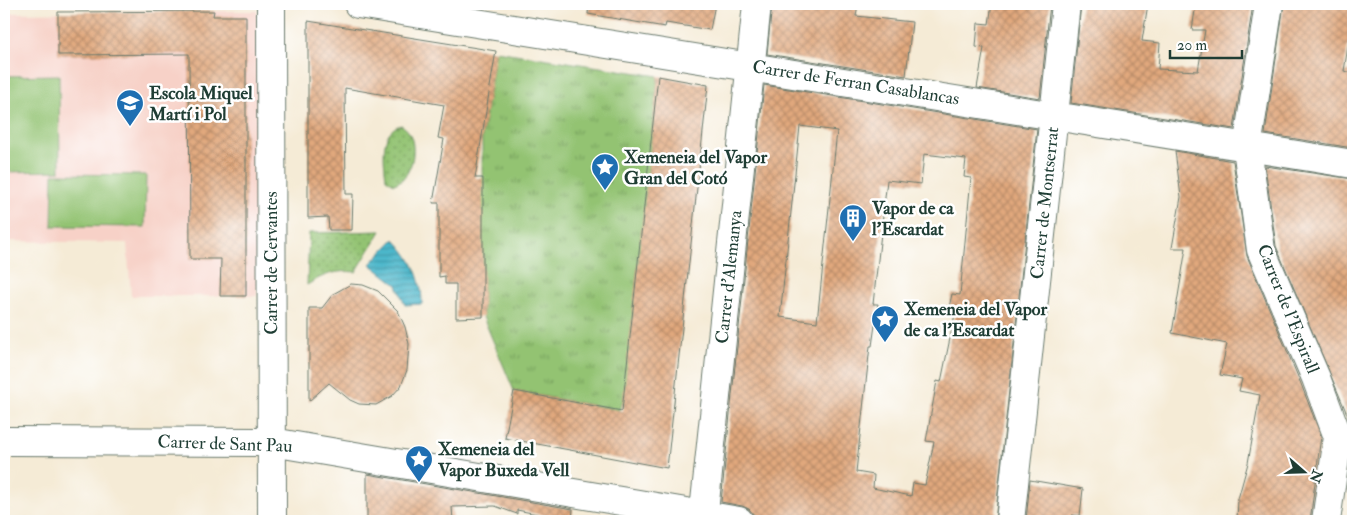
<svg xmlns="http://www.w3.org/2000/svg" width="1357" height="525" font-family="'IM FELL Double Pica',serif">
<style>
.built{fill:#f7d1c7}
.grass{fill:url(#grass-dots);stroke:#598053}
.park{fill:url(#park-tufts);stroke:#598053}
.pitch{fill:#93c372;stroke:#598053}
.water{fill:url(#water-rules);stroke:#367a80}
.building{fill:url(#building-cross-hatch);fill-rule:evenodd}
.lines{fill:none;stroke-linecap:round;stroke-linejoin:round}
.minor-casing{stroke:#6a7a6d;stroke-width:30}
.minor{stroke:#fff;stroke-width:28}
.labels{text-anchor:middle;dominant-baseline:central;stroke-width:5;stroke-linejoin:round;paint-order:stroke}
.street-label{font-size:18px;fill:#1f3d34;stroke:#fff}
.poi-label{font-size:18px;font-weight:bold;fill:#1f3d34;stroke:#fff;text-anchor:start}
</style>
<defs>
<pattern id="grass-dots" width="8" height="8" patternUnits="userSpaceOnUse" patternTransform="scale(1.25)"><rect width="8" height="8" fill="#93c372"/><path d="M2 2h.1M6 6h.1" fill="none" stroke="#77a05e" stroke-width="1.8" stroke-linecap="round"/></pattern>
<pattern id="park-tufts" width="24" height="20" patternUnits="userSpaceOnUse" patternTransform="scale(1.25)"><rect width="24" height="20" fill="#93c372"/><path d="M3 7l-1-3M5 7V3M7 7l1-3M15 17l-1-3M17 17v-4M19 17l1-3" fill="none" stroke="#77a05e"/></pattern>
<pattern id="water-rules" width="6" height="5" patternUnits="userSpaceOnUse" patternTransform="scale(1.25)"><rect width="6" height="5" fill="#4db7cb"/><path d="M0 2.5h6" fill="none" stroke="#3f96a6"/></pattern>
<pattern id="building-cross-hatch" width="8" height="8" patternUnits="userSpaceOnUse" patternTransform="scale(1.25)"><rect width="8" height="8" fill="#e1a87d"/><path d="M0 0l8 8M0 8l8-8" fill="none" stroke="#b68a67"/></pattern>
</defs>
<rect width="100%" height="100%" fill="#fff"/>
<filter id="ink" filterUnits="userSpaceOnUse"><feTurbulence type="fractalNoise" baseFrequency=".02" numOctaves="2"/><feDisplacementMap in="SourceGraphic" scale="10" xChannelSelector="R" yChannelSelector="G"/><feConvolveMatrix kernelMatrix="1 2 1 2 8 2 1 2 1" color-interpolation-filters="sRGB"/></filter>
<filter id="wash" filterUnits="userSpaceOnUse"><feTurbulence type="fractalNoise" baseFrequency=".0096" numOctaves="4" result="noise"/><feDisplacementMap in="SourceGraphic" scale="20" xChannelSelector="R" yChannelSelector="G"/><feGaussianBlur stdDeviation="1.12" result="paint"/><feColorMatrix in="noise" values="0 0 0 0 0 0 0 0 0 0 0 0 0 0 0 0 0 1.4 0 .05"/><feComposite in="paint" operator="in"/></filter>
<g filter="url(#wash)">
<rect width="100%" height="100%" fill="#f5ebd6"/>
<path class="built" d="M 257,11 L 257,296 L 131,296 L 127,243 L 4,241 L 4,13 Z"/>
<path class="grass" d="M 401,125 C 421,135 415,178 394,184 L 386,179 C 384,160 379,131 401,125 Z
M 381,231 L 356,272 C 335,270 325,274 307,285 L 309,233 Z"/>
<path class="park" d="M 496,51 L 658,76 L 624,398 L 619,410 L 514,391 L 483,317 L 482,138 Z"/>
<path class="pitch" d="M 59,75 L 60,171 L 5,172 L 4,76 Z
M 53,174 L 146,175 L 145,227 L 52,226 Z"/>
<path class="water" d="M 394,239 C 412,257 422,278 422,304 L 405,305 L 397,285 L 370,264 Z"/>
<g id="blocks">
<path class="building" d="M 589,4 L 715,4 L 710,30 L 666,23 L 665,27 L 588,14 Z
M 772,4 L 858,4 L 856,16 L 912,22 L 906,76 L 767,54 Z
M 992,4 L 1050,4 L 1040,98 L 977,88 L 984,48 L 976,47 L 978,23 L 989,24 Z
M 1081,4 L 1148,4 L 1142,41 L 1160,43 L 1158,69 L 1198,71 L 1205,30 L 1192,30 L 1196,4 L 1216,8 L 1216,4 L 1253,4 L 1234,129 L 1071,103 Z
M 1284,4 L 1353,4 L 1353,34 L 1350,34 L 1344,71 L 1353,73 L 1353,148 L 1265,134 Z
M 214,11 L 213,16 L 246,16 L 246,296 L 220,296 L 221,259 L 190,259 L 189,54 L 58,55 L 58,12 Z
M 308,21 L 496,51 L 475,178 L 483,178 L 483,317 L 456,318 L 456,284 L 445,284 L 445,276 L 439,277 L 439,203 L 433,203 L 444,139 L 438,138 L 444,105 L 345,88 L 346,194 L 353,194 L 352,230 L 329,230 L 328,217 L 308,218 Z
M 658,76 L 708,85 L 667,468 L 505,438 L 514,391 L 622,411 Z
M 764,85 L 1037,129 L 995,521 L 786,521 L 754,515 L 749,509 L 742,506 L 721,502 ZM 800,126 L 837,131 L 817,322 L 780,317 ZM 924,154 L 966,159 L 964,177 L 971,178 L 960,295 L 952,294 L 948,312 L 955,314 L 941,382 L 937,381 L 926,441 L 934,442 L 925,485 L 913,483 L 911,496 L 873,488 L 874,475 L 856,472 L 870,346 L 872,346 L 878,304 L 873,304 L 887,180 L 921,184 Z
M 1175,151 L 1233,161 L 1247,256 L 1301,384 L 1321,436 L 1310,521 L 1237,521 L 1238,499 L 1248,463 L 1260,395 L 1239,391 L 1242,379 L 1220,375 L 1227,344 L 1172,333 L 1186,248 L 1172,248 L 1181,197 Z
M 1265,166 L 1353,179 L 1353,256 L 1350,279 L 1353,279 L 1353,428 L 1276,246 Z
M 351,284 L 363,285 L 378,291 L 398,311 L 405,327 L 409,344 L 407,370 L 401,386 L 392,396 L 376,405 L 359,404 L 350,400 L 329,383 L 309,401 L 309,308 L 322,308 L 333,294 Z
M 367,474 L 573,509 L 572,521 L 517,510 L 517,514 L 495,506 L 452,507 L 453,521 L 367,521 Z
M 1030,480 L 1083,489 L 1080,516 L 1072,515 L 1072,521 L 1026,521 Z"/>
</g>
</g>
<g filter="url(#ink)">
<use href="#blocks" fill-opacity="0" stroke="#6a7a6d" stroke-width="1"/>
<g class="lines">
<g class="minor-casing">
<path id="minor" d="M 271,4 L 272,521
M 358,4 L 1353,164
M 1269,4 L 1247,148 L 1261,250 L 1316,378 L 1338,437 L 1326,521
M 4,441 L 272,442 L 739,521
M 703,521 L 757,4
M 1010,521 L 1066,4"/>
</g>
<use href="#minor" class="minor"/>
</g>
</g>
<defs>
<g id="school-pin" transform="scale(1.4375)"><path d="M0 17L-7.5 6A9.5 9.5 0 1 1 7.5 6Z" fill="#1f6fb2" stroke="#fff"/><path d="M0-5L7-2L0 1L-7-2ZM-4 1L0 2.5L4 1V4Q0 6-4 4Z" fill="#fff"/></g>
<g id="sight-pin" transform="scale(1.4375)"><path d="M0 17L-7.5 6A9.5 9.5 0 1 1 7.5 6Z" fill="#1f6fb2" stroke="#fff"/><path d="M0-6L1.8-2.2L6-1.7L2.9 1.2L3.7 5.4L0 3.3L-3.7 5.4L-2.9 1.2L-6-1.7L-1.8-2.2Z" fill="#fff"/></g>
<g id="building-pin" transform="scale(1.4375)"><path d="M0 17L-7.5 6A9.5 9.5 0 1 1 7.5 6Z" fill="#1f6fb2" stroke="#fff"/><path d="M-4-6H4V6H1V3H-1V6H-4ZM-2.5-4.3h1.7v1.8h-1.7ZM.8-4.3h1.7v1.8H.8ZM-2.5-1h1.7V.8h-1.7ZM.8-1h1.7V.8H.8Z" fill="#fff"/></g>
</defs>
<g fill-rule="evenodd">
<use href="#school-pin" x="130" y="103"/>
<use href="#sight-pin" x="605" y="167"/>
<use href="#building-pin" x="853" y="218"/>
<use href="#sight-pin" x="885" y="319"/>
<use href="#sight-pin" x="419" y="459"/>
</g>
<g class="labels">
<g class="street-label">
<text transform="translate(856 83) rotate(9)">Carrer de Ferran Casablancas</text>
<text transform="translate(1045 203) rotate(-84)">Carrer de Montserrat</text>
<text transform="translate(271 263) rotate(-90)">Carrer de Cervantes</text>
<text transform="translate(729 277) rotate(-84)">Carrer d'Alemanya</text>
<text transform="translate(1288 309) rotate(68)">Carrer de l'Espirall</text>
<text transform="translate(225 444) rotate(2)">Carrer de Sant Pau</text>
</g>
<g class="poi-label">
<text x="149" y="93">Escola Miquel<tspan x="149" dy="21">Martí i Pol</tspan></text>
<text x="624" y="157">Xemeneia del Vapor<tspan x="624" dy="21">Gran del Cotó</tspan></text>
<text x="872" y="208">Vapor de ca<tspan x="872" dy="21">l'Escardat</tspan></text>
<text x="904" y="309">Xemeneia del Vapor<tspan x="904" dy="21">de ca l'Escardat</tspan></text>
<text x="438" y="449">Xemeneia del<tspan x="438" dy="21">Vapor Buxeda Vell</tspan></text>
</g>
</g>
<rect width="1357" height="525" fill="none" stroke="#fff" stroke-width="20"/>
<g transform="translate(1304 472) rotate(110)" stroke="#ffffff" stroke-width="4" paint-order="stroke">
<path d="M0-4L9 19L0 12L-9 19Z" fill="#1f3d34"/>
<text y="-8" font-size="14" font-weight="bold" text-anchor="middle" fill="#1f3d34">N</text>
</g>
<path d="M1170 50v8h72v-8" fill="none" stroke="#1f3d34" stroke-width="2.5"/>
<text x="1177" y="50" font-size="15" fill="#1f3d34" stroke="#ffffff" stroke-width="4" paint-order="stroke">20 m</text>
</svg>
